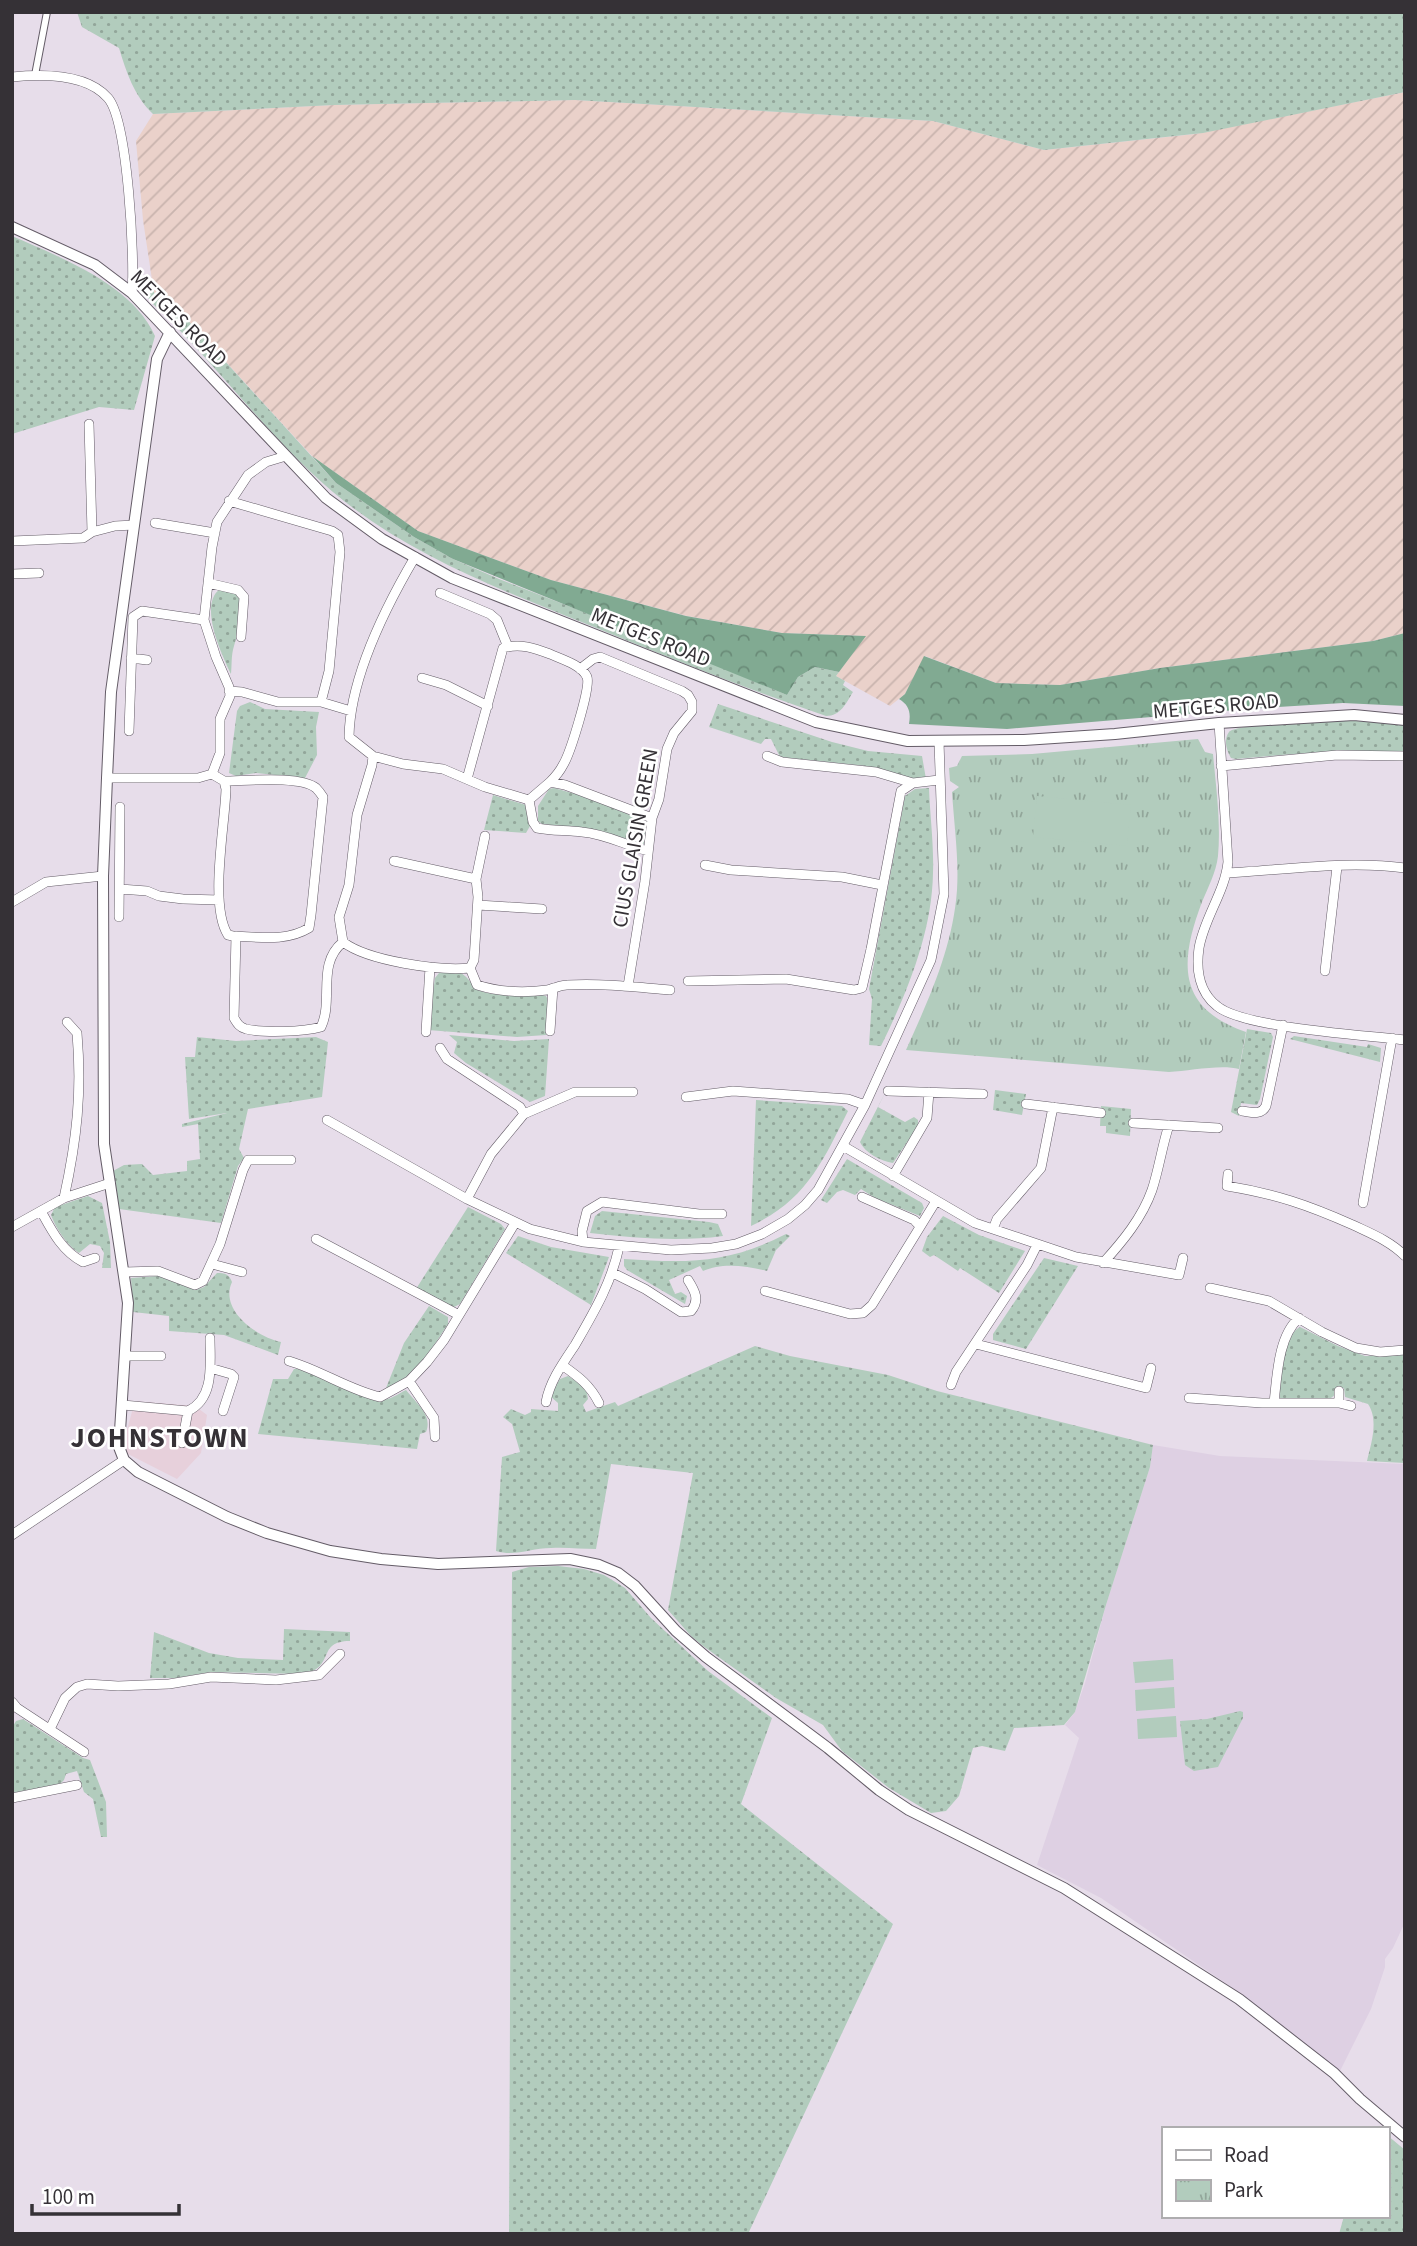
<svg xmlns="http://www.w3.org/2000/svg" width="1417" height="2246" font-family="'Source Sans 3',sans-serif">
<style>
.commercial{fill:#e7d0db}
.industrial{fill:url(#industrial-furrows)}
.built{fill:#ded0e3}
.grass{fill:url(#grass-dots)}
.forest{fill:url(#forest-crowns)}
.park{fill:url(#park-tufts)}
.pitch{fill:#b2ccbd}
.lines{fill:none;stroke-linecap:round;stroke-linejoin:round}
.pedestrian-casing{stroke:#645c67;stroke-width:8}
.minor-casing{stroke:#645c67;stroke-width:10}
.tertiary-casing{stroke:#645c67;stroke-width:12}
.pedestrian{stroke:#fff;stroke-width:6}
.minor{stroke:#fff;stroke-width:9}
.tertiary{stroke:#fff;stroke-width:10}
.labels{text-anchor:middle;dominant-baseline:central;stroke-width:5;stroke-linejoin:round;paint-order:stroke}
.street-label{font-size:21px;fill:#353136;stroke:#fff}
.district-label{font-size:28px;font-weight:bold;letter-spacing:2px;fill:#353136;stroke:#fff}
</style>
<defs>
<pattern id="industrial-furrows" width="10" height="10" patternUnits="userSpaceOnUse" patternTransform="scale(1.75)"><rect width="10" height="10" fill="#ead1ca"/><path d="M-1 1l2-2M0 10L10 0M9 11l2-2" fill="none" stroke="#c9b4ae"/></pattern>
<pattern id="grass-dots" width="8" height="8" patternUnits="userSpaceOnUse" patternTransform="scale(1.75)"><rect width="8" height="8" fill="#b2ccbd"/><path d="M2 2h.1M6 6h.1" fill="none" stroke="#92a69a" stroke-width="1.8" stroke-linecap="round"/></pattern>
<pattern id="forest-crowns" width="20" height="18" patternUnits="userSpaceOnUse" patternTransform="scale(1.75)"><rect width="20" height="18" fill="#81aa92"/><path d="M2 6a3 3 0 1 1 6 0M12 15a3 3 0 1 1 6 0" fill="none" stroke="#6a8b78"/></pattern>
<pattern id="park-tufts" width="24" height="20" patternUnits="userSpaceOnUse" patternTransform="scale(1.75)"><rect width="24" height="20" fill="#b2ccbd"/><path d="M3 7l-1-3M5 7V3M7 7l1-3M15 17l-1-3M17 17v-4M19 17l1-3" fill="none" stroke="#92a69a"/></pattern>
</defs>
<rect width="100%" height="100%" fill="#e7ddea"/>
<path class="commercial" d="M 133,1401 L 195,1406 L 207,1415 L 201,1453 L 177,1479 L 126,1453 L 127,1430 L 133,1408 Z"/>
<path class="industrial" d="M 1405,92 L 1405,633 L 1373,641 L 1160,668 L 1060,685 L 996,683 L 925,656 L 905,694 L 890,706 L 836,676 L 865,636 L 782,633 L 687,616 L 551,580 L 418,531 L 312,456 L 182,314 L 154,293 L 143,220 L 136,141 L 153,114 L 334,105 L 575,100 L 933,121 L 1044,150 L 1195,134 Z"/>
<path class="built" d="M 1153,1445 L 1220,1456 L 1405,1464 L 1405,1922 L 1393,1948 L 1385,1959 L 1385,1967 L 1371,2009 L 1339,2073 L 1234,1989 L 1101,1898 L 1037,1865 L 1079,1738 L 1065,1725 L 1075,1712 L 1085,1683 L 1106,1605 L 1150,1467 Z"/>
<path class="grass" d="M 77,12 L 1405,12 L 1405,92 L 1203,133 L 1044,150 L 933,121 L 575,100 L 334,105 L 153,114 C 134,96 126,71 119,48 L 82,27 Z
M 12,236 C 60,257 133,285 155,336 L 134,410 L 99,407 L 12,434 Z
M 150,288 L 154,289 L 154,293 L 182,314 L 336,483 L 414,537 L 453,559 L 499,579 L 663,643 L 787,695 L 798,677 L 815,667 L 839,672 L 836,676 L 845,681 L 843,685 L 853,692 C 846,703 841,716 826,716 C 746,689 667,657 589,625 C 503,591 417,558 344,501 C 271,443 219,365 152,303 L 146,295 Z
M 220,589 L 237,593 C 246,608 238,632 234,646 C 231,655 232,665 231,674 C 222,655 198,605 220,589 Z
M 250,702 L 265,709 L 319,712 L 316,727 L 317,755 L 305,778 L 256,773 L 236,776 L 229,773 L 237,711 L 240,706 Z
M 718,704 L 832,742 L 868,751 L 922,756 L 926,779 L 912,780 L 866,766 L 780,757 L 771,739 L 765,739 L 761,744 L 709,727 Z
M 1339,720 L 1405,724 L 1405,751 L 1293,754 L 1236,759 L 1231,758 C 1227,751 1223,740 1229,732 C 1235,724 1323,721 1339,720 Z
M 554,788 L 590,798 L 647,822 L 644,844 L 596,830 L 542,824 L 538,821 L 538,806 L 549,789 Z
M 929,788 C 930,816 934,845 933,873 C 932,933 907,993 881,1046 L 869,1045 L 872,999 L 869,989 L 905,796 L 915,789 Z
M 493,795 L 526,805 L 530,826 L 526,833 L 484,830 Z
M 458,972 C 470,976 471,988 484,992 C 504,998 527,991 546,996 L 548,1000 L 546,1035 L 517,1037 L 428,1030 L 435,978 L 439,973 Z
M 1247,1029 L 1271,1033 L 1273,1037 L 1260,1099 L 1257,1105 L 1241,1103 L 1239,1116 L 1231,1112 Z
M 449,1035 L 514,1041 L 549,1039 L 545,1096 L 530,1102 L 466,1063 L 454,1053 L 457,1042 Z
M 1294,1036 L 1367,1047 L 1368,1044 L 1381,1048 L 1380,1062 L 1290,1039 Z
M 197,1037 L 236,1041 L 316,1037 L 328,1042 L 322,1097 L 248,1109 L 239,1149 L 244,1158 L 238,1166 L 221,1223 L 119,1209 L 113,1171 L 124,1165 L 142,1164 L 153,1175 L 187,1171 L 187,1161 L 200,1159 L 198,1124 L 182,1127 L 182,1124 L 227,1113 L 189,1119 L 185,1057 L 195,1057 Z
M 891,1081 L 878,1107 L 905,1122 L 914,1117 L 918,1120 L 918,1126 L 893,1163 C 881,1161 865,1153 860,1142 Z
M 995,1090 L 1026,1094 L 1022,1115 L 993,1110 Z
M 756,1100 L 842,1106 L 848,1111 C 822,1163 806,1200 751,1226 Z
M 1101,1106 L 1131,1109 L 1130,1136 L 1106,1133 L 1106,1126 L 1100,1126 Z
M 847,1159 L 922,1203 L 924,1208 L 920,1216 L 875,1198 L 861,1189 L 855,1195 L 843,1190 L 837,1192 L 827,1203 L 821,1200 Z
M 88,1196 L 102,1203 L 110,1242 L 111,1268 L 102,1268 L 104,1253 L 100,1246 L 90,1244 L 79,1253 C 67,1245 56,1229 51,1215 L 55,1207 Z
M 468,1207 L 501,1224 L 505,1229 L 460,1304 L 452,1308 L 416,1289 Z
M 602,1211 L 709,1222 L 718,1224 L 723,1236 C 679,1242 634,1238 590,1233 L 595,1216 Z
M 943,1216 L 979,1235 L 1025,1251 L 999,1293 L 960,1268 L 958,1271 L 934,1255 L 930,1257 L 922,1251 L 927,1237 Z
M 786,1234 L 790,1236 L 776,1250 L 767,1271 C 747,1266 722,1262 703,1271 L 700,1266 L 669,1280 L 675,1294 L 681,1292 L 687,1296 L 685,1304 L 627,1270 L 624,1266 L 624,1259 C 689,1263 727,1264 786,1234 Z
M 518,1236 L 551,1247 L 609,1257 L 591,1305 L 506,1253 Z
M 1044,1258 L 1078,1266 L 1026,1349 L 993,1340 L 993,1334 Z
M 217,1273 C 225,1273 229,1274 232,1282 C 219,1310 257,1337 281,1342 L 278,1355 L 224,1335 L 169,1331 L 169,1316 L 133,1312 L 131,1278 L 158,1276 L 196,1290 L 204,1287 Z
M 429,1306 L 448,1317 L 448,1324 C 432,1348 415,1378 386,1388 L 404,1343 Z
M 1300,1327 L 1338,1346 L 1365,1356 L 1405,1355 L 1405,1463 L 1367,1461 C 1371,1444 1379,1420 1368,1404 L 1345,1397 L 1344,1388 L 1336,1388 L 1336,1394 L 1331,1398 L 1284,1400 L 1280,1398 C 1278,1382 1285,1333 1300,1327 Z
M 755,1346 L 790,1356 L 888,1375 L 937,1391 L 1153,1445 L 1150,1467 L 1106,1605 L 1075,1712 L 1064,1725 L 1014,1728 L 1005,1751 L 982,1746 L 973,1748 L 959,1796 L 946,1811 L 931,1813 L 889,1788 L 842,1751 L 823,1725 L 776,1698 L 703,1646 L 691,1636 L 668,1610 L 693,1473 L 611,1464 L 596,1549 C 581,1549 566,1547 551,1548 C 531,1548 515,1557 496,1551 L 502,1457 L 520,1452 L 512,1424 L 503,1417 L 511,1409 L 525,1415 L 531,1412 L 531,1409 L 558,1411 L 558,1403 L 550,1396 L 560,1379 L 568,1376 L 586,1388 L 588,1399 L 583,1405 L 586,1412 L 615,1402 L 618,1406 Z
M 294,1369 L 304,1369 C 319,1376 369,1401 381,1400 C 390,1400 398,1394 406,1390 C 416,1403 433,1415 426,1432 L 420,1434 L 417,1449 L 258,1434 L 273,1379 L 288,1379 Z
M 558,1566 L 584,1569 L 604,1575 L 625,1588 L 651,1618 L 708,1671 L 772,1718 L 741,1804 L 893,1924 L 748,2234 L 509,2234 L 512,1572 L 529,1567 Z
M 284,1629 L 350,1632 L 350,1641 C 316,1641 336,1667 304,1674 L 211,1672 L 176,1678 L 150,1678 L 154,1632 L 209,1653 L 238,1658 L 283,1660 Z
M 1240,1711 L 1243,1712 L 1243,1718 L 1218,1767 L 1194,1771 L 1185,1765 L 1180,1721 L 1207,1719 Z
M 23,1719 L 83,1758 L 90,1760 L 106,1802 L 107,1837 L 101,1837 L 93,1799 L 84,1792 L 77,1771 L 66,1774 L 64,1780 L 59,1785 L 12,1793 L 12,1728 L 16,1721 Z
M 1387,2135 L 1405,2150 L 1405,2234 L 1339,2234 L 1344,2216 L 1387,2216 Z"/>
<path class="forest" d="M 312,456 L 418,531 L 551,580 L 686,616 L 782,633 L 866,636 L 839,672 L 815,667 L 798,677 L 787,695 L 453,559 L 414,537 L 336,483 Z
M 1405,633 L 1405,706 L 1343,703 L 1248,709 L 1007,729 L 909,724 C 911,712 909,705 899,699 L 905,694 L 924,656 L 996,683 L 1060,685 L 1160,668 L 1373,641 Z"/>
<path class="park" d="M 1198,739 L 1205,752 L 1213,754 C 1216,787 1221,823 1218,856 C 1216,873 1208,887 1202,902 C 1179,963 1177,1008 1246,1032 L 1239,1069 C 1221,1064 1189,1071 1169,1072 L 906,1050 C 929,999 953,947 957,890 C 959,858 954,824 952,792 L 959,787 L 950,781 L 949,768 L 957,766 L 962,756 L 1032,754 Z"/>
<path class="pitch" d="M 1037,796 L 1131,805 L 1127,846 L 1033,837 Z
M 1173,1659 L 1174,1680 L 1135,1683 L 1133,1662 Z
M 1174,1687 L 1175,1708 L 1136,1711 L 1135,1690 Z
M 1176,1716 L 1177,1737 L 1138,1739 L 1137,1719 Z"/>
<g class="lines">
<g class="pedestrian-casing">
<path id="pedestrian" d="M 35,75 L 47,12"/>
</g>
<g class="minor-casing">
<path id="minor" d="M 12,77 C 42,74 86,73 108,98 C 128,121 135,261 132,293
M 89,424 L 92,532 L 115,526 L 134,525
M 229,501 L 332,531 L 338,535 L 340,552 L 329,671 L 321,702
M 155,523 L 215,533
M 12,541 L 83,538 L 92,532
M 415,557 C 385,608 350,678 349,737 L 373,756 L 403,764 L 443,769 L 485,787 L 529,800 L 550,782 L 565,785 L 652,818
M 12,574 L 39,573
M 208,583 L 238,590 L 244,597 L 241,637
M 440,593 L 490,614 L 497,620 L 508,647
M 204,620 L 212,547 L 217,522 L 248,475 L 266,462 L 286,456
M 131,658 L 147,660
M 580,669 L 593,659 L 600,657 L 682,691 L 688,695 L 692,702 L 692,711 L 674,733 L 667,749 L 659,799 L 652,818 L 645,881 L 628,986
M 422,678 L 446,685 L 488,706
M 229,691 L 242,692 L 278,702 L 321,702 L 351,711
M 1219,723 L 1228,862 C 1225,892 1204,918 1199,948 C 1196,969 1199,992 1217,1006 C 1243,1028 1365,1035 1405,1040
M 373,756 L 372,765 L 357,815 L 349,885 L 339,917 L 343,942 C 368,961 438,971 470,968 L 477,985 C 499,992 524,993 547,990 C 554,989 560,985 567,985 C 601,983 636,987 670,990
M 767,756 L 782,762 L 876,772 L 913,783
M 1221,766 L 1337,755 L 1405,756
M 212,774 L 224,781 L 226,789 C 225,825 209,906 228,935 L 233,936 C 259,937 286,942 309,928 L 311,915 L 323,797 C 321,794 319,791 316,788 C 300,775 245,781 224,781
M 107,778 L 198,778 L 212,774 L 220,753 L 220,719 L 230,696 L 229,687 L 216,657 L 204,620 L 142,611 L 133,617 L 129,731
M 467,779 L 503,648 C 520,643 534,648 550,654 C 561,659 582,665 587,677 C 591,687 570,754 563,765 C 560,771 555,777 550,782
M 529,800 L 533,822 L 537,828 C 552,831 567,830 582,832 C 606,834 625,845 648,851
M 394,861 L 476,879
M 705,865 L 731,870 L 842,877 L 882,885
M 1227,873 C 1285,870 1347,860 1405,868
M 120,889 L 147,891 L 159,896 L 183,899 L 219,900
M 12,902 L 46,882 L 103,876
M 478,905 L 542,909
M 119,917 L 120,807
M 236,936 L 234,1018 C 237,1023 239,1027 246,1029 C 263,1033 304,1032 321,1027 C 334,1000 316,964 343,942
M 470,968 L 474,960 L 478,897 L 476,879 L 485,836
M 1325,971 L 1337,867
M 688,981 L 786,979 L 854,990 L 862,988 L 871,949 L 901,791 L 913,783 L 939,780
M 550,1031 L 553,988
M 426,1032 L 430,967
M 440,1048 L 447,1059 L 520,1107 L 524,1114
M 888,1091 L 983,1094
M 633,1092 L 575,1092 L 524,1114 L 491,1154 L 467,1199 L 530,1229 L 583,1242 L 582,1231 L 587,1211 L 602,1202 L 699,1214 L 722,1214
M 686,1097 L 733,1091 L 848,1099 L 865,1105
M 1026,1104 L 1101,1113
M 1242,1111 C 1251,1112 1261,1116 1266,1106 L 1283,1025
M 327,1120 L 467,1199
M 1133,1123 L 1218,1128
M 843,1146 L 975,1223 L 1076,1257 L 1179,1275 L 1183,1258
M 1228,1174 L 1227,1186 C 1276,1194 1308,1205 1353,1225 C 1372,1234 1390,1241 1405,1256
M 893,1176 L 927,1118 L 929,1092
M 862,1197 L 914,1220 L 920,1226
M 64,1198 C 77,1139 82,1092 77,1033 L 67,1022
M 1363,1203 L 1392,1038
M 41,1211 C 52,1231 62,1251 83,1262 L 95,1258
M 12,1227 L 64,1198 L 110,1183
M 993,1229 L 997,1219 L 1041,1168 L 1053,1107
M 316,1239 L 459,1315
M 583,1242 L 671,1250 L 712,1248 L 736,1244 L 762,1234 L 788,1219 L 805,1205 L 818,1190 L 865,1105 L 931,960 L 944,894 L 939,741
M 1103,1263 C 1123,1241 1142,1218 1152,1190 C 1159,1169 1162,1146 1169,1125
M 212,1264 L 242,1272
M 125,1272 L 158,1271 L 195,1285 L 203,1281 L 220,1244 L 243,1170 L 248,1160 L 291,1160
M 613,1273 L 645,1289 L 681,1312 L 691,1311 C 700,1300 695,1291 688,1280
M 1210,1288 L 1269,1301 L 1322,1332 L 1356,1348 L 1380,1352 L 1405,1350
M 765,1291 L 850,1314 L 863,1313 L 872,1305 L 936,1201
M 976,1344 L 1146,1388 L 1151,1368
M 127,1356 L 161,1356
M 289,1361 C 320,1370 349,1390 380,1397 L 409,1381 L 427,1362 L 444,1340 L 515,1223
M 562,1365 C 579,1377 590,1385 599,1403
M 210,1368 L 231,1374 L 234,1377 L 223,1411
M 409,1381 L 434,1418 L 435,1437
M 951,1385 L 956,1372 L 1027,1265 L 1037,1245
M 1189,1398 L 1262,1403 L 1339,1403 L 1351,1406
M 546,1402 C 550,1381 563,1363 575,1345 C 594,1312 611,1284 619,1247
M 1274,1403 C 1277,1377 1278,1336 1299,1318
M 1339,1403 L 1339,1391
M 123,1405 L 188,1411 C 215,1398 210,1364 210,1338
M 182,1443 L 188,1411
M 12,1535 L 124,1460
M 12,1702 L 17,1708 L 84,1752
M 50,1729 L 65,1698 L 77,1687 L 87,1684 L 118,1686 L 169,1684 L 211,1677 L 276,1680 L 319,1675 L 340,1654
M 12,1798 L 77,1785"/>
</g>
<g class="tertiary-casing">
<path id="tertiary" d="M 12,227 L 95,265 L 132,293 L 326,498 L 382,539 L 452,578 L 816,722 L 908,741 L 1024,740 L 1115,734 L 1219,723 L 1354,715 L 1405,720
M 170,332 L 157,359 L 111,692 L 107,778 L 103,876 L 104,1144 L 128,1303 L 119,1447 L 124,1460 L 138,1472 L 227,1517 L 267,1533 L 330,1551 L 381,1559 L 438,1564 L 570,1559 L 599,1565 L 618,1573 L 635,1586 L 676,1631 L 706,1657 L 828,1748 L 879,1790 L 909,1810 L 1064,1888 L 1239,1999 L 1334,2073 L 1360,2099 L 1405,2137"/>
</g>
<use href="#pedestrian" class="pedestrian"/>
<use href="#minor" class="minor"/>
<use href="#tertiary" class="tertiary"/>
</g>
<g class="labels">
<g class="street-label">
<text transform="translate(179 318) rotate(45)">METGES ROAD</text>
<text transform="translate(651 637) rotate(22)">METGES ROAD</text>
<text transform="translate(1216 706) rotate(-5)">METGES ROAD</text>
<text transform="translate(635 838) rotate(-80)">CIUS GLAISIN GREEN</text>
</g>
<g class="district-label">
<text x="160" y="1438">JOHNSTOWN</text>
</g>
</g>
<rect width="1417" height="2246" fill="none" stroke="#353136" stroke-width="28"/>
<rect x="1162" y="2127" width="228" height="91" fill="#ffffff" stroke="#aeadaf" stroke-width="2"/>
<rect x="1176" y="2150" width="35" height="10" fill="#ffffff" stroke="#aeadaf" stroke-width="2"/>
<text x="1224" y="2162" font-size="21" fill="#353136">Road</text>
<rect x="1176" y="2180" width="35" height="21" fill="url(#park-tufts)" stroke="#aeadaf" stroke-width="2"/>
<text x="1224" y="2197" font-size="21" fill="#353136">Park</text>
<path d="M32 2204v10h147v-10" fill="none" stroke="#353136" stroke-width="3.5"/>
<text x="42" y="2204" font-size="21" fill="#353136" stroke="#ffffff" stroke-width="5" paint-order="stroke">100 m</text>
</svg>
